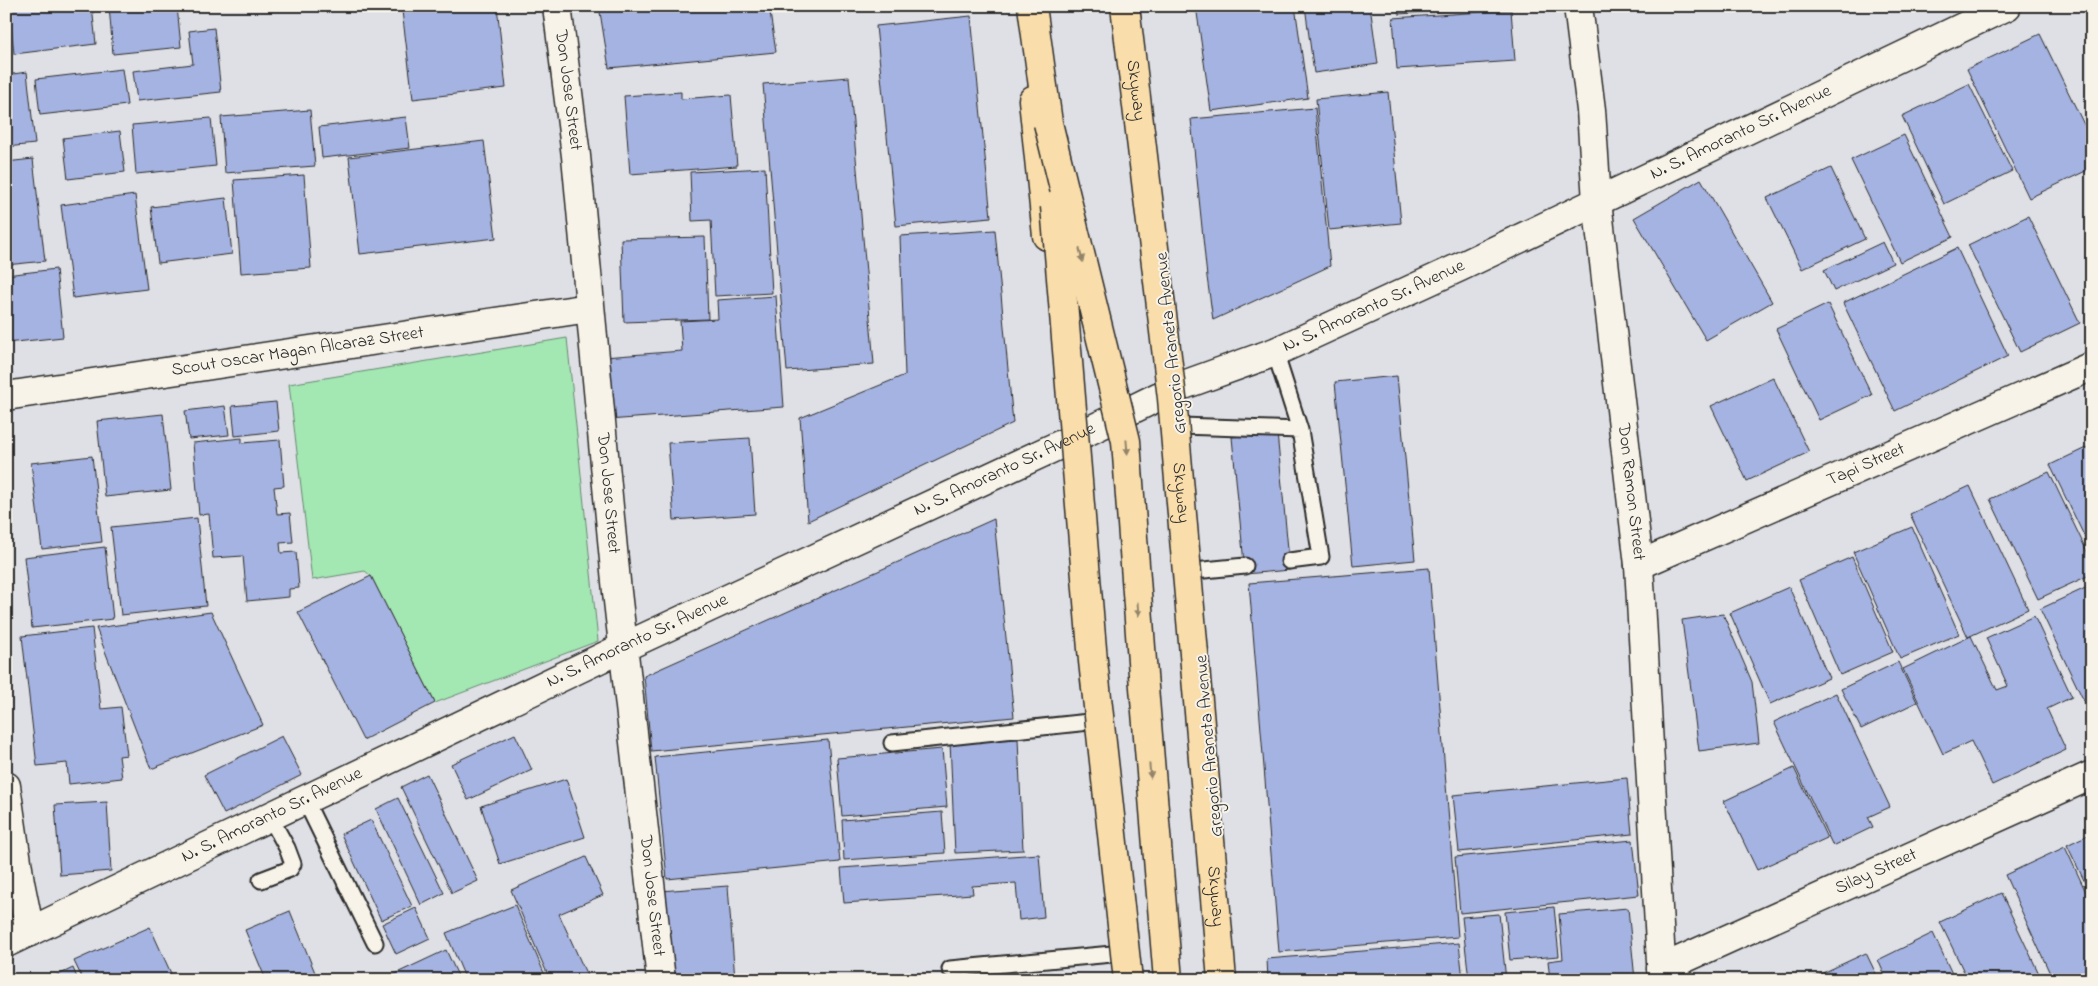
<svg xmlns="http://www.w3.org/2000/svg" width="2098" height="986" font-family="'Indie Flower',sans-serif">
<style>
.green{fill:#a3e7b3;stroke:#67896f}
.building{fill:#a5b3e2;stroke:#2b2b2b}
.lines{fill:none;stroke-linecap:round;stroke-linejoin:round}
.service-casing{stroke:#2b2b2b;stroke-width:19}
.minor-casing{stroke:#2b2b2b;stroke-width:31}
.tertiary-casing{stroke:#2b2b2b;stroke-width:31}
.primary-casing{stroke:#2b2b2b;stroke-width:31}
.motorway-casing{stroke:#2b2b2b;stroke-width:31}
.service{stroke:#f7f3e8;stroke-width:15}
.minor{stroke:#f7f3e8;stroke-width:28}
.tertiary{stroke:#f7f3e8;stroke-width:28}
.primary{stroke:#f9ddab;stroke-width:28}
.motorway{stroke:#f9ddab;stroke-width:28}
.motorway-bridge-casing{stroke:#2b2b2b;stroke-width:31;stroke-linecap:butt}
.motorway-bridge{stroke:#f9ddab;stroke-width:28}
.oneway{fill:#92846b}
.labels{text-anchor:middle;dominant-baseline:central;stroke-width:4;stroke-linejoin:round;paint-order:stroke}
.street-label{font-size:18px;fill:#2b2b2b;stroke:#f7f3e8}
</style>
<rect width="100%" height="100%" fill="#dee0e6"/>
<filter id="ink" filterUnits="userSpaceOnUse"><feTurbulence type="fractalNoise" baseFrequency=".02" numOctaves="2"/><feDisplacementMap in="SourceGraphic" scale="10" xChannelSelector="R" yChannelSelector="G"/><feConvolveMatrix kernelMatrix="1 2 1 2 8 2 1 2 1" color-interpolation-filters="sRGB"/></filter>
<g filter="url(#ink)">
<path class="green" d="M 567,338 L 598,641 L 435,703 L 371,576 L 365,571 L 312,580 L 289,384 Z"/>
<path class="building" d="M 9,6 L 92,6 L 96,44 L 14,54 Z
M 109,6 L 177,6 L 181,47 L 113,54 Z
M 443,6 L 497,6 L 506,88 L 413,99 L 402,11 Z
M 599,6 L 769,6 L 776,52 L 609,68 Z
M 1196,6 L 1295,6 L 1308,98 L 1211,111 Z
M 1305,6 L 1370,6 L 1378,64 L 1314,73 Z
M 1399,6 L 1504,6 L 1504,7 L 1399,14 Z
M 1511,10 L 1515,61 L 1397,69 L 1393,18 Z
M 971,16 L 991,217 L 896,226 L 876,26 Z
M 214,28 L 221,92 L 137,101 L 133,71 L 193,64 L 189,31 Z
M 2040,34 L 2092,141 L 2092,168 L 2029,198 L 1967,69 Z
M 122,69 L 127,105 L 40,115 L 36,79 Z
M 27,72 L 35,144 L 6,147 L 6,75 Z
M 849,77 L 874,364 L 787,371 L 763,84 Z
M 1969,84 L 2012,171 L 1944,204 L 1902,116 Z
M 681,92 L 681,99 L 731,95 L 737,166 L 630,174 L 624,96 Z
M 1388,92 L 1401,223 L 1329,230 L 1316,99 Z
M 1315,108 L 1330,266 L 1213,320 L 1207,277 L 1191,119 Z
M 310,110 L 315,166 L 225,173 L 221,117 Z
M 406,117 L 410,148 L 322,158 L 319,127 Z
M 211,118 L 216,166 L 136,174 L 132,125 Z
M 120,131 L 125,172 L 68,179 L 63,138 Z
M 1904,135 L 1953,237 L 1900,262 L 1851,160 Z
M 484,141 L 496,238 L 360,254 L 349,157 Z
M 33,159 L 45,261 L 6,265 L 6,162 Z
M 765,168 L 772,293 L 715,296 L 711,220 L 692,221 L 690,172 Z
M 1831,168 L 1865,239 L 1802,269 L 1767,198 Z
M 304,175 L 311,268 L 241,273 L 234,180 Z
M 1701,179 L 1772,302 L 1706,340 L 1634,218 Z
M 135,195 L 147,289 L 73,298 L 61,205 Z
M 226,198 L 232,254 L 158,263 L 151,207 Z
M 2028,216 L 2080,323 L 2020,352 L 1968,245 Z
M 995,230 L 1013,423 L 808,521 L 800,418 L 905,375 L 900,236 Z
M 705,237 L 708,319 L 624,322 L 621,239 Z
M 1883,242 L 1893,263 L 1834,291 L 1824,270 Z
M 1957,248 L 2008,356 L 1895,411 L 1843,303 Z
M 56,269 L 63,337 L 6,343 L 6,275 Z
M 776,296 L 784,407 L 608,420 L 604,357 L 682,351 L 680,321 L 718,319 L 717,300 Z
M 1828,304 L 1872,395 L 1819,420 L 1776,329 Z
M 1397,376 L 1415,560 L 1353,566 L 1335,382 Z
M 1773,377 L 1809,452 L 1747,481 L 1711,406 Z
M 276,402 L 279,431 L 235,436 L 232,406 Z
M 225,406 L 229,435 L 189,439 L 185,411 Z
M 163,414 L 171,490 L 105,497 L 97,421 Z
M 1277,433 L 1290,570 L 1245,574 L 1232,437 Z
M 242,438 L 242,443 L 280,440 L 284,486 L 274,487 L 277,514 L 290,513 L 293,542 L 280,543 L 281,553 L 296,552 L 299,588 L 289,589 L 289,597 L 247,601 L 243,556 L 213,558 L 209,514 L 199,515 L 193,443 Z
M 750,438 L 755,514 L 674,520 L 668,443 Z
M 2092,445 L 2092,547 L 2090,548 L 2050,465 Z
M 92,456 L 102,542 L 42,549 L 31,463 Z
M 2049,472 L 2092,562 L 2092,574 L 2038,599 L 1990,499 Z
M 1970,486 L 2028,609 L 1968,637 L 1910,514 Z
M 197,518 L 206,606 L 121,615 L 111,527 Z
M 994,519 L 1014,717 L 651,751 L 644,676 Z
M 1912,527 L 1959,634 L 1900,659 L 1853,552 Z
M 105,547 L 113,619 L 32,628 L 24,557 Z
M 1852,557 L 1893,652 L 1840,675 L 1799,580 Z
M 1429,568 L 1458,937 L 1279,952 L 1249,583 Z
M 371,576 L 435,703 L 363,740 L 298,612 Z
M 2092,585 L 2092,718 L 2040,609 Z
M 1789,587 L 1829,678 L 1770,704 L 1730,613 Z
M 211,612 L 263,725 L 151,769 L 96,628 Z
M 1723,614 L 1752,682 L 1759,743 L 1699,751 L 1682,620 Z
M 2034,616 L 2072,697 L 2047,709 L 2066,750 L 1992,785 L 1971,741 L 1943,754 L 1903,669 L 1971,636 L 1997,690 L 2008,686 L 1986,638 Z
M 92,628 L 101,709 L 121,707 L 127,755 L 119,756 L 122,778 L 69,784 L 67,763 L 37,766 L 22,636 Z
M 1898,662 L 1917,702 L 1861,729 L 1841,689 Z
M 1836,693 L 1890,807 L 1868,817 L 1873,827 L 1833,846 L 1774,722 Z
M 515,734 L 532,770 L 468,800 L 451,764 Z
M 282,736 L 302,775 L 224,814 L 204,775 Z
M 1018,739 L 1023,850 L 955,853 L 950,742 Z
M 828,740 L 840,862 L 667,879 L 655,757 Z
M 942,749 L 947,807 L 842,816 L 837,758 Z
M 1794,768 L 1827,838 L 1757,870 L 1724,801 Z
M 427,774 L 478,881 L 452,893 L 401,787 Z
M 1627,778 L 1632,834 L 1459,852 L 1453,795 Z
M 566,779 L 585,837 L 500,864 L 481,806 Z
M 398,798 L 444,893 L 421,905 L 376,809 Z
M 107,802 L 111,871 L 60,875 L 55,805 Z
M 942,812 L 945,853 L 844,860 L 842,820 Z
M 371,820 L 412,906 L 381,920 L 341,834 Z
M 2092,833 L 2092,897 L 2067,845 Z
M 1633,840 L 1639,895 L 1460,913 L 1455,857 Z
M 2065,847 L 2092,905 L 2092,971 L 2072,980 L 2053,980 L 2005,875 Z
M 1039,854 L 1044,917 L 1019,920 L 1016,883 L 972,886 L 973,894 L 844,903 L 841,868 Z
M 586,857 L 603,895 L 559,914 L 589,980 L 550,980 L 511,890 Z
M 728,886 L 735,980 L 666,980 L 660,891 Z
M 2001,893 L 2042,980 L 1968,980 L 1940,922 Z
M 515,905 L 547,980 L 466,980 L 446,933 Z
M 1554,907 L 1559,956 L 1510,960 L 1505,912 Z
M 416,908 L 430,938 L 396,954 L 382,924 Z
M 1628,908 L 1635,980 L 1550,980 L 1548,961 L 1563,959 L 1559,914 Z
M 290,911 L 318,980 L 266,980 L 245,930 Z
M 1499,914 L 1506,980 L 1469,980 L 1462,917 Z
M 150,927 L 174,980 L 83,980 L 74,961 Z
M 1933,933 L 1955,980 L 1887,980 L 1878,960 Z
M 1459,943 L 1463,980 L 1268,980 L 1267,959 Z
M 446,950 L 460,980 L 382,980 Z
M 1866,953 L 1879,980 L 1812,980 L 1812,978 Z
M 73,968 L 78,980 L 48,980 Z"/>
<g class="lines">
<g class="service-casing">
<path id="service" d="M 1275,352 L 1300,430
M 1181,426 L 1300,430 L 1321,557 L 1289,561
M 1194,571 L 1245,566
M 892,743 L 1089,722
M 305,800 L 375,943
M 261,880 L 290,869 L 293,864 L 287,848 L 270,817
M 950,969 L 1112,954"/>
</g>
<g class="minor-casing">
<g id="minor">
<path id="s1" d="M 557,6 L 576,156 L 617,592 L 661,980"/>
<path id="s2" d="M 1578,6 L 1591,110 L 1597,201 L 1639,565 L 1662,980"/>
<path id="s3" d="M 1178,387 L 1275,352 L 1460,267 L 2007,6"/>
<path id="s4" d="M 6,396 L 589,308"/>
<path id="s5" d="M 1639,565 L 2092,366"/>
<path d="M 6,786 L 20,882 L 30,932"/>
<path id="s6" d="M 1661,969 L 2092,775"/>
</g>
</g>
<g class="tertiary-casing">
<g id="tertiary">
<path id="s7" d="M 6,943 L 624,647 L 1068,441 L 1178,387"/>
</g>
</g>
<g class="primary-casing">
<path id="primary" d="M 1033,100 L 1047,236"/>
</g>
<g class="motorway-casing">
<path id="motorway" d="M 1032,6 L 1048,123"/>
</g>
<use href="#service" class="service"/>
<use href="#minor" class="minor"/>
<use href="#tertiary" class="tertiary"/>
<use href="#primary" class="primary"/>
<use href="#motorway" class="motorway"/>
<g class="motorway-bridge-casing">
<g id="motorway-bridge">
<path id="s8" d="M 1125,6 L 1172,398 L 1222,980"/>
<path d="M 1048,123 L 1126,441 L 1143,675 L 1168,980"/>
<path d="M 1055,206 L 1093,661 L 1128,980"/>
</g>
</g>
<use href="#motorway-bridge" class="motorway-bridge"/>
</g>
<defs><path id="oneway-solid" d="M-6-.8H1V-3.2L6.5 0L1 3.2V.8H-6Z" transform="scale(1.25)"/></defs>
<g class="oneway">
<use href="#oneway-solid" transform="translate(1081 255) rotate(76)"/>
<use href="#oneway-solid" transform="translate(1127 447) rotate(85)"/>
<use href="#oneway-solid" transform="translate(1138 609) rotate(86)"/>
<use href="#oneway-solid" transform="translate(1150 771) rotate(85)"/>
</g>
</g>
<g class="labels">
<g class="street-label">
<text stroke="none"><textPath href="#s1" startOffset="85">Don Jose Street</textPath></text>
<text stroke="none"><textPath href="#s8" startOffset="85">Skyway</textPath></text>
<text stroke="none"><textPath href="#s3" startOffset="618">N. S. Amoranto Sr. Avenue</textPath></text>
<text stroke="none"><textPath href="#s3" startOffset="212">N. S. Amoranto Sr. Avenue</textPath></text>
<text transform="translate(1172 343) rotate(-96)">Gregorio Araneta Avenue</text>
<text stroke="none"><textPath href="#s4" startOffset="295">Scout Oscar Magan Alcaraz Street</textPath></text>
<text stroke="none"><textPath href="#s5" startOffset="248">Tapi Street</textPath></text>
<text stroke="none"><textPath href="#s7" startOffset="1105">N. S. Amoranto Sr. Avenue</textPath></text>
<text stroke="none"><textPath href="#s8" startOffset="490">Skyway</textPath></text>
<text stroke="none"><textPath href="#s2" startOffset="489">Don Ramon Street</textPath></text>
<text stroke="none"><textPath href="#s1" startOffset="490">Don Jose Street</textPath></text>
<text stroke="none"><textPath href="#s7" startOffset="700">N. S. Amoranto Sr. Avenue</textPath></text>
<text transform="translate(1210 746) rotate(-95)">Gregorio Araneta Avenue</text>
<text stroke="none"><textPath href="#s7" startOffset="295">N. S. Amoranto Sr. Avenue</textPath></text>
<text stroke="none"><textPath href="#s6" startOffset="236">Silay Street</textPath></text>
<text stroke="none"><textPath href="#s1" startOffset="895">Don Jose Street</textPath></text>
<text stroke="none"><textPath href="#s8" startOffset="895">Skyway</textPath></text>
</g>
</g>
<rect width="2098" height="986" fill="none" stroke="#f7f3e8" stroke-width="25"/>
<rect x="12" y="12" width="2073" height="961" fill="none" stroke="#2b2b2b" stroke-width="2" filter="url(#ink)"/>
</svg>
